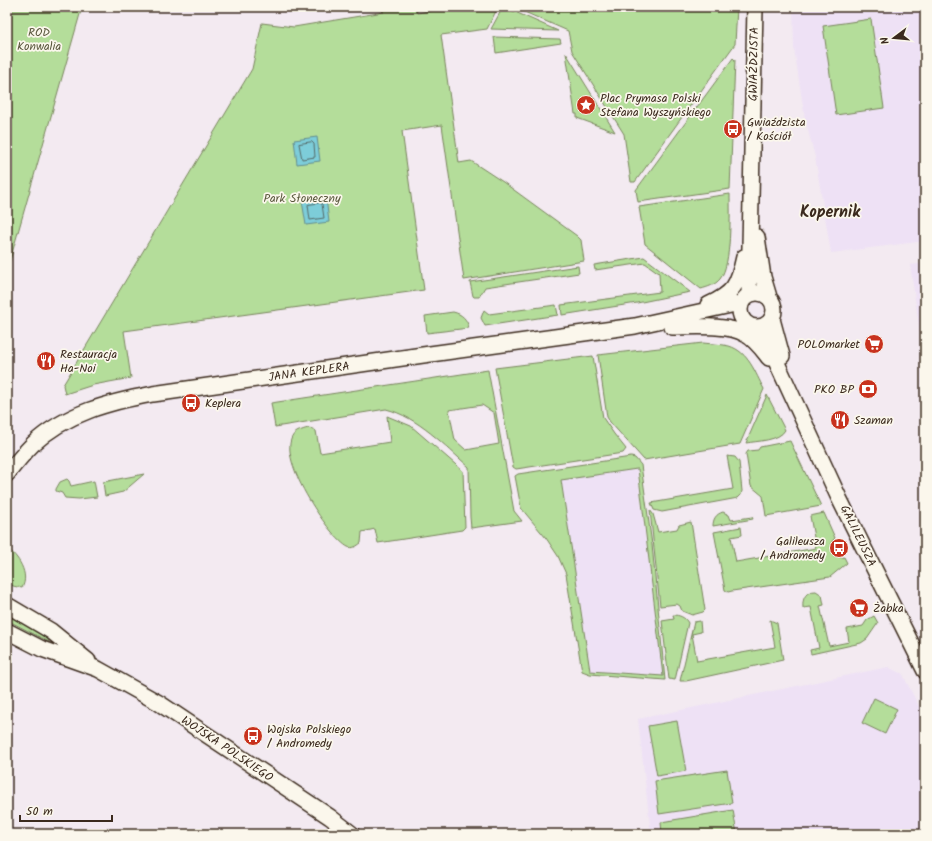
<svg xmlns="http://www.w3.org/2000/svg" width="932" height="841" font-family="Kalam,sans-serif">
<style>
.built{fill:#eee1f5}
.green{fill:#b4dd9a;stroke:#78845c;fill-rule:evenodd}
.water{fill:#7dcdd9;stroke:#638c8e}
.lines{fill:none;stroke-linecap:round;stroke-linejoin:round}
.shore{stroke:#556b69;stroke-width:1}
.minor-casing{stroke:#3b2a1e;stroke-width:18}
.minor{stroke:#fbf7ec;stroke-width:15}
.labels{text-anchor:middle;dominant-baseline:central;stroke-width:3.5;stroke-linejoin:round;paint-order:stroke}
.park-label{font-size:12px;fill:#59573d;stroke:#fbf7ec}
.street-label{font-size:12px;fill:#3b2a1e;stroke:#fbf7ec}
.poi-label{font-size:12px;fill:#3b2a1e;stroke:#fbf7ec;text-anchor:start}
.district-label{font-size:16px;font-weight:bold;fill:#3b2a1e;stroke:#fbf7ec}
</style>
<rect width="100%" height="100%" fill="#f3eaf1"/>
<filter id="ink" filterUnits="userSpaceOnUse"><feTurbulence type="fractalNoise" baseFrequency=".025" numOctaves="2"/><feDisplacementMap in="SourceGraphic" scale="8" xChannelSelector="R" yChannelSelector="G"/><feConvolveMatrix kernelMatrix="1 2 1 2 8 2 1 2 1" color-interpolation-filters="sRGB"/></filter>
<g filter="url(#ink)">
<path class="built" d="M 793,7 L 925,7 L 925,241 L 831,253 L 815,157 L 805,119 L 794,48 Z
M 925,263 L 925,366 L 910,265 Z
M 637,469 L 663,676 L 590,671 L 561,479 Z
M 888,667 L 900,673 L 902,673 L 925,718 L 925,834 L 651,834 L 638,719 Z"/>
<path class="green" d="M 7,7 L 82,7 L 7,271 Z
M 383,7 L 416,7 L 417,13 L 455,7 L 498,7 L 487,29 L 441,35 L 459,163 L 471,161 L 503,182 L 577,236 L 581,240 L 584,261 L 464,280 L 442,125 L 402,131 L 424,290 L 124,331 L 131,378 L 93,385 L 65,394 L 63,385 L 252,69 L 262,23 L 294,27 L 384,12 L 382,11 Z
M 503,7 L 504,7 L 558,31 L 491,29 Z
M 513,7 L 737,7 L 735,44 L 635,182 L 631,182 L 624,134 L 572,51 L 568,31 Z
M 871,19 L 884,108 L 836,115 L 823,26 Z
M 494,37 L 560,39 L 561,43 L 496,53 Z
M 566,53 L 615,132 L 577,118 L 577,114 L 575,114 Z
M 733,58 L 735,60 L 730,189 L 638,202 L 636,190 Z
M 730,194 C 730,214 732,264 720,279 C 715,285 708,287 701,289 L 645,244 L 639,207 Z
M 644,257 L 690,292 L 637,303 L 562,315 L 561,305 L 660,292 L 659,273 L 645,263 L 595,270 L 594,265 Z
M 578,266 L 579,273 L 485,287 L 479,297 L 474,297 L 473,296 L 470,282 Z
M 556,305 L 558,315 L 485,326 L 481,318 L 484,310 L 489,314 Z
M 453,312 C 462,314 467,319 469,328 L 427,333 L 425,316 Z
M 703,343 C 711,344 721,344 729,346 C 749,352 755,373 764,389 L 740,444 L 644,460 L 610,422 L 607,417 L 598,355 Z
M 593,356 L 603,418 L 614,434 L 626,449 L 623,453 L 516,469 L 513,467 L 495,368 Z
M 488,370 L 514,511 L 522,521 L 471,528 L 470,517 L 469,467 C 445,446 418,417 386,409 L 275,427 L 271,403 ZM 482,405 L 494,413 L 499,444 L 466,450 L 455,440 L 449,410 Z
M 767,395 L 785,430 C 779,441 757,441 746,443 Z
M 387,416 L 411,426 L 463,471 L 465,527 L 462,530 L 378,543 L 375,529 L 362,532 L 361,543 C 357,546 353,549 348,547 C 328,537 263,439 302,430 C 307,428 311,427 316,431 L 320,453 L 390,442 Z
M 790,441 L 821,506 L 766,516 L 763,496 L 751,486 L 746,454 L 748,451 L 758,450 L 760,447 Z
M 727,456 L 735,457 L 739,462 L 742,491 L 741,495 L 738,498 L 662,512 L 654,510 L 651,503 L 733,489 Z
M 631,457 L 635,458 L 641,465 L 652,545 L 665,680 L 590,674 L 582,671 L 566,574 L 558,556 L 546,538 L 521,508 L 515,476 L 518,474 ZM 637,469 L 638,469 L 663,676 L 590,671 L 561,480 Z
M 144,474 L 123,492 L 105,496 L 103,482 Z
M 67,479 L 69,481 L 71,486 L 94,481 L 97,497 L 79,499 L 65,498 L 62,493 L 56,491 L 56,489 L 60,482 Z
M 650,510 L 653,514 L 658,532 L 677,529 L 679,525 L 691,522 L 705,610 L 703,612 L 692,615 L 682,611 L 680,606 L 677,604 L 660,606 Z
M 723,512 L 729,515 L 731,520 L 752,517 L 753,519 L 713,526 C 713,519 716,514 723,512 Z
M 824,513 L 835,538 L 833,540 L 831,547 L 835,555 L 842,558 L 844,557 L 847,563 L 830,577 L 732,591 L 728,592 L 725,590 L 714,532 L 741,527 L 742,535 L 731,537 L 736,562 L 816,548 L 810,516 Z
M 7,548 C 18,556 30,574 22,588 L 13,586 L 7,582 Z
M 816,591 L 822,595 L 824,605 L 820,606 L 829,646 L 849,642 L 847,629 L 863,626 L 867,620 L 874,616 L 878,623 L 867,639 L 861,643 L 811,654 L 810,650 L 819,648 L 811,607 L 803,608 C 802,598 806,591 816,591 Z
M 673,615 C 679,615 685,617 688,623 L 675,680 L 669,679 L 662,621 L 674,619 Z
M 11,617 L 49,639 L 49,642 L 9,621 Z
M 770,620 L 777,623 L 783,660 L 686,681 L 680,681 L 694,622 L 700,621 L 701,632 L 692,634 L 697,661 L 775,647 Z
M 874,698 L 897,709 L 885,734 L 862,723 Z
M 677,721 L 686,771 L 657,776 L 648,726 Z
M 727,770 L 732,803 L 659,814 L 655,781 Z
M 733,810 L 737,834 L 662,834 L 661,822 Z"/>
<path class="water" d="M 317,137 L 320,161 L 297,164 L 294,140 Z
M 326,198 L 329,222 L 306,225 L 302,201 Z"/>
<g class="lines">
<path class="shore" d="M 312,142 L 314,144 L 315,157 L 302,159 L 299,144 Z
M 320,203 L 322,204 L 324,218 L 310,220 L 308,205 Z"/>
<g class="minor-casing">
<path id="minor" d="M 757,237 L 763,277 L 769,297
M740 310a17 17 0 1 1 34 0a17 17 0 1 1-34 0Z
M 749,294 L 755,7
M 708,305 C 734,293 738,285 744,257
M 772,319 L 782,356
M 672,327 C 692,327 728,324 745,334 C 755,339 762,349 769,358
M 759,328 L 765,337 L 839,498 L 925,671
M 7,474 C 15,464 24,453 33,444 C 66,413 110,402 153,394 L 423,355 L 635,326 L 740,303
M 7,605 L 51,631 L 88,661
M 7,631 L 42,649 L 98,669 L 159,703 L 330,817 L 352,834"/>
</g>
<use href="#minor" class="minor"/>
</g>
</g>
<defs>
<g id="sight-disc" transform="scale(1)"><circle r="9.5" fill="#c8321e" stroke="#fbf7ec"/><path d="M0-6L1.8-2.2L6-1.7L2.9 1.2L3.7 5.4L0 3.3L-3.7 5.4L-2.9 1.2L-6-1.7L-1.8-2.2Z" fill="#fff"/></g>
<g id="bus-disc" transform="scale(1)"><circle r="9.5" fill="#c8321e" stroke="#fbf7ec"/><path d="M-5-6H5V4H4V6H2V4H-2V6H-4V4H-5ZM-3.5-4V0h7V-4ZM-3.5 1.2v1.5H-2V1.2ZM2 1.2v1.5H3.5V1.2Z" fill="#fff"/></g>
<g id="supermarket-disc" transform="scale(1)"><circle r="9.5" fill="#c8321e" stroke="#fbf7ec"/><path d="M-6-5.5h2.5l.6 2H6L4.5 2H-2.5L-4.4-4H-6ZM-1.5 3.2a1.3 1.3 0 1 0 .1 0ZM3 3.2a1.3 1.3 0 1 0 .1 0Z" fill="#fff"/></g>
<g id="restaurant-disc" transform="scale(1)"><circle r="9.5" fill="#c8321e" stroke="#fbf7ec"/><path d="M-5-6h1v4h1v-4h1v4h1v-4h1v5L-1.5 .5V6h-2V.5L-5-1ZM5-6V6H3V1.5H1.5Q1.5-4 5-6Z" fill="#fff"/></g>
<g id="bank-disc" transform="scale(1)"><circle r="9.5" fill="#c8321e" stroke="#fbf7ec"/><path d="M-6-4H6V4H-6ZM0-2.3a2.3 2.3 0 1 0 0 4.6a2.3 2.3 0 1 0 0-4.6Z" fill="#fff"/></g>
</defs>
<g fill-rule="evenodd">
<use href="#sight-disc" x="586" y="105"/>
<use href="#bus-disc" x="733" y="129"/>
<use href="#supermarket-disc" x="874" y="344"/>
<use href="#restaurant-disc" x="46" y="361"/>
<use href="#bank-disc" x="868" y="389"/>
<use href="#bus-disc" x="191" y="403"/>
<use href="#restaurant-disc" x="840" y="420"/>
<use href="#bus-disc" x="839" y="548"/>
<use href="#supermarket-disc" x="859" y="608"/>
<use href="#bus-disc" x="253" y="736"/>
</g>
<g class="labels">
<g class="park-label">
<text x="39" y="32">ROD<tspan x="39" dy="14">Konwalia</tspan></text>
<text x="302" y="198">Park Słoneczny</text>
</g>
<g class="street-label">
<text transform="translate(754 64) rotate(-89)">GWIAŹDZISTA</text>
<text transform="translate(309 372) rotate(-8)">JANA KEPLERA</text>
<text transform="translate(858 536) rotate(64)">GALILEUSZA</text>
<text transform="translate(227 749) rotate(34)">WOJSKA POLSKIEGO</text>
</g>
<g class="poi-label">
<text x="600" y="98">Plac Prymasa Polski<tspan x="600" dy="14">Stefana Wyszyńskiego</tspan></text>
<text x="747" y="122">Gwiaździsta<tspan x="747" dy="14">/ Kościół</tspan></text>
<text x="860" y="344" text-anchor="end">POLOmarket</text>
<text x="60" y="354">Restauracja<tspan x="60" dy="14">Ha-Noi</tspan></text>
<text x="854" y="389" text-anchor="end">PKO BP</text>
<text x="205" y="403">Keplera</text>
<text x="854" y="420">Szaman</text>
<text x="825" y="541" text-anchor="end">Galileusza<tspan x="825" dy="14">/ Andromedy</tspan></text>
<text x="873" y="608">Żabka</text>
<text x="267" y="729">Wojska Polskiego<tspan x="267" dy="14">/ Andromedy</tspan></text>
</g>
<g class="district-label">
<text x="830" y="212">Kopernik</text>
</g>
</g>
<rect width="932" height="841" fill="none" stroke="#fbf7ec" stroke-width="24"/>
<rect x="12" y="12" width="908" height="817" fill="none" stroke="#3b2a1e" stroke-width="1.5" filter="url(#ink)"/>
<g transform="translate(894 38) rotate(254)" stroke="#fbf7ec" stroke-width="3" paint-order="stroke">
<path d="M0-3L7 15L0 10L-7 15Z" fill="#3b2a1e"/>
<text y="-6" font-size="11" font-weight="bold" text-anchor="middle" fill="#3b2a1e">N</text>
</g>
<path d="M20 815v6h92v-6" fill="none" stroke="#3b2a1e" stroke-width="2"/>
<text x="26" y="815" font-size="12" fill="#3b2a1e" stroke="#fbf7ec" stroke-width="3" paint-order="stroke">50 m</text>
</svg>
